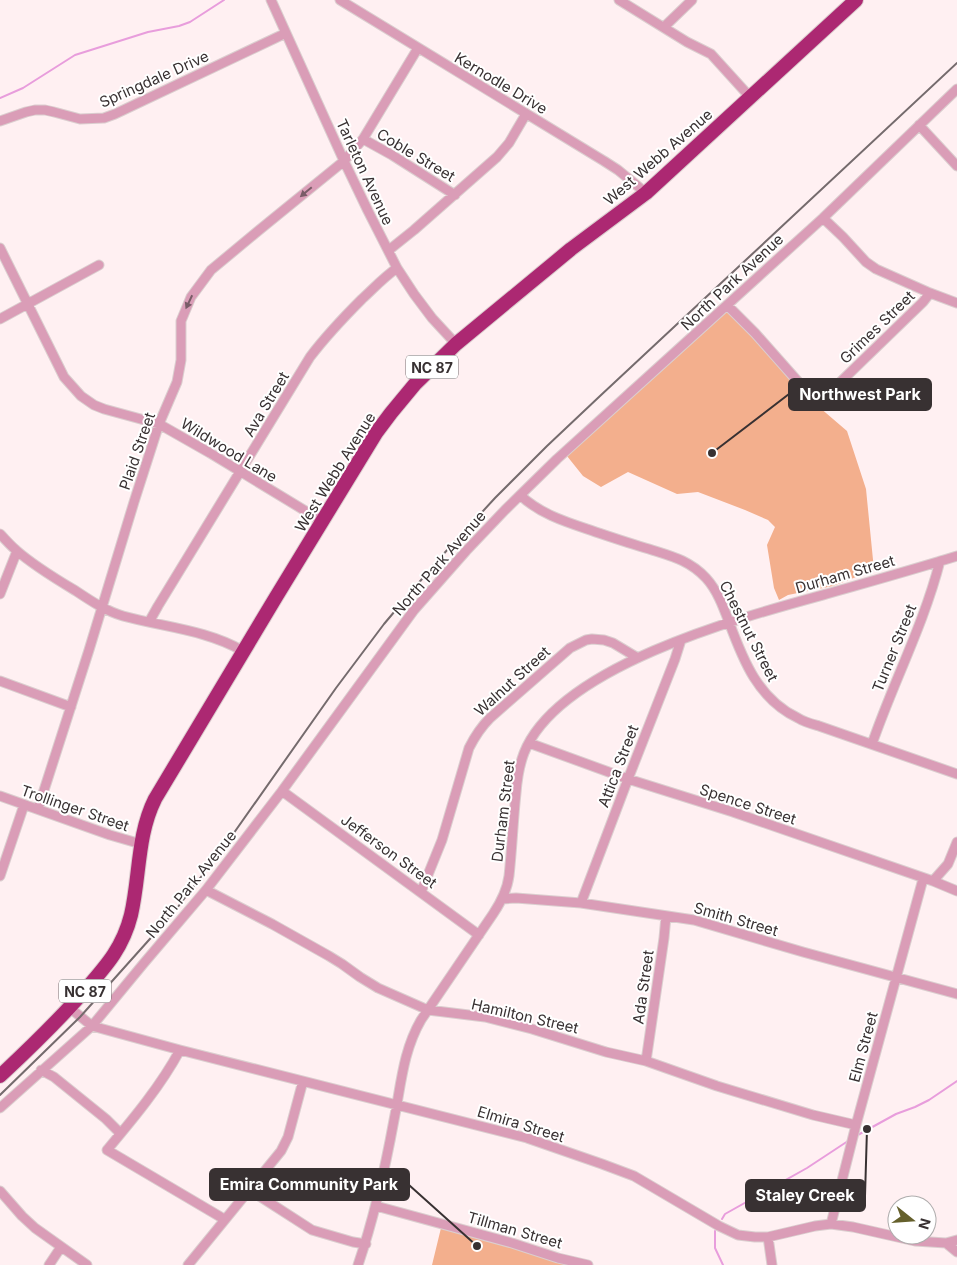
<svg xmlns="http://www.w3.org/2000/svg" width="957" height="1265" font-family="Inter,sans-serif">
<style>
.green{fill:#f3af8d}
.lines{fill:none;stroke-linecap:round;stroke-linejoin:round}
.stream{stroke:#e89ddc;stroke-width:2}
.minor-casing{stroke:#dbcecf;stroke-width:11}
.highway-casing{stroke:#dbcecf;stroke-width:16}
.minor{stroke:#da9db7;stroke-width:9}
.highway{stroke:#ac2872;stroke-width:14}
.rail{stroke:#756b6d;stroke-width:2}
.oneway{fill:#795c67}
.labels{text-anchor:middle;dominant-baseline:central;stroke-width:4;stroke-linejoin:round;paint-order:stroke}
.shield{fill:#fff;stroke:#746f70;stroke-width:1}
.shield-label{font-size:14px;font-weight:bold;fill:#383132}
.street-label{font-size:15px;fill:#383132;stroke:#fff}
.leader{fill:none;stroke:#383132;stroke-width:2}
.callout-dot{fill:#383132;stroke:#fff;stroke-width:2}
.callout{fill:#383132;stroke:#383132;stroke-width:2}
.callout-label{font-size:16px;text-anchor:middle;font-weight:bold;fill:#fff}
</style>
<rect width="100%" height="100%" fill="#fff0f2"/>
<path class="green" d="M 728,310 L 812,401 L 847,431 L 866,489 L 874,570 L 833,586 L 788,595 L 779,600 L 774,588 L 767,545 L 775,527 L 768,520 L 745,510 L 698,492 L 677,494 L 628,472 L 601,487 L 583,476 L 567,456 L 573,449 Z
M 441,1228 L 577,1265 L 432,1265 Z"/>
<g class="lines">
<path class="stream" d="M 0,98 L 23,88 L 75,55 L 148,32 L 179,26 L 190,22 L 224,0
M 856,1136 L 896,1114 L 915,1107 L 929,1100 L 957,1081
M 722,1219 L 725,1214 L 807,1168 L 848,1141
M 715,1231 L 715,1248 L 723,1265"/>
<g class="minor-casing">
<path id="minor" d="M 271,0 L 344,161 L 368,211 L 397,268 L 414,294 L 432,318 L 456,344
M 340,0 L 604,161 L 618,170 L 646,193
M 619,0 L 687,42 L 711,54 L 750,97
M 664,27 L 692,0
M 0,121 L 26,112 L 35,110 L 45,110 L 54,112 L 80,119 L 104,118 L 115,114 L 286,33
M 919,125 L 957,166
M 363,139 L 392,155 L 455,195
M 823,218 L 843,237 L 866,262 L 876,269 L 930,293 L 957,303
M 0,248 L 64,377 L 81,396 L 94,405 L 104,409 L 159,424 L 210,453 L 322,521
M 389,250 L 414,230 L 497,157 L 509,143 L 526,114
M 727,305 L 755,333 L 809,394 C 816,399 820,398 828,394 L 923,302 L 930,293
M 0,319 L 99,265
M 520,495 C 539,513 563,521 587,529 C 608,536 628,543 649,549 C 671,556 689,560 706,578 C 717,590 723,606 729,622 C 743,660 758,699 798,718 C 804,722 812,724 819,726 L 957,774
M 0,534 C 5,539 10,545 16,550 C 34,566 56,579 76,591 C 91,601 106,611 123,616 C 163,627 207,630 243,651
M 0,594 L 17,551
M 149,622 L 158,606 L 310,357 C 326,336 343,318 362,299 C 374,288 384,277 397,268
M 0,681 L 71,707
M 529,743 L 628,779 L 733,812 L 933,881 L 957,891
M 872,744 C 893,683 924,624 940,561
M 282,791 L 479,935
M 0,796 L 110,835 L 141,844
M 38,809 L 89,650 L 134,502 L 159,424 L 177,382 L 181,360 L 181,321 L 191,297 L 211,270 L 258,231 L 344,161 L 363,139 L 418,48
M 0,876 L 24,805
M 933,881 L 948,864 L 957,842
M 206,890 L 272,924 L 329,956 L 342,964 L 360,977 L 378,988 L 428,1010 L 485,1017 L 532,1029 L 606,1052 L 646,1061 L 717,1086 L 813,1115 L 856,1125
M 421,892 L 442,840 L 469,748 C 475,736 481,727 490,718 L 570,648 L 586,640 L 592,639 L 604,640 L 613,643 L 638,658
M 502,899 L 516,898 L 581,903 L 694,920 L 803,952 L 957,994
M 581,903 L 628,779 L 675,659 L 681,640
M 70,1008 L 92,1026 L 180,1050 L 527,1138 L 602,1164 L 634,1176 L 719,1226 L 738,1235 L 755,1237 L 768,1237 L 815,1226 L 831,1224 L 853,1227 L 915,1241 L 946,1243 L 957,1240
M 180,1050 C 160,1087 133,1119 107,1150 L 224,1219
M 646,1061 L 664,938 L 666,916
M 41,1070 L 54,1077 L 106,1119 L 120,1133
M 0,1108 L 92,1026 L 144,963 L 206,890 L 282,791 L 414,610 L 466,551 L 505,510 L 557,459 L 823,218 L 957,89
M 250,1190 L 312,1230 L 353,1242 L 366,1244
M 0,1191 L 22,1216 L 35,1228 L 87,1265
M 376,1206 L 512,1243 L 558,1258 L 588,1265
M 831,1224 L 856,1125 L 923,879
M 768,1237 L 772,1265
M 946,1243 L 957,1252
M 49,1265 L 61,1247
M 188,1265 L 281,1151 L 288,1137 L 303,1081
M 358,1265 C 374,1218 385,1169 394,1120 C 401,1085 403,1051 421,1020 L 493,914 C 501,902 507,891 509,876 C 512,849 513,821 516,793 C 517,780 519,766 524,753 C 559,665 746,616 830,593 C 872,581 915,569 957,556"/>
</g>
<g class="highway-casing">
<path id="highway" d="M 0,1076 C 30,1048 59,1020 86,989 C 107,965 123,947 131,915 C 140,876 137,835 155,799 L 276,597 L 376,433 L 391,413 L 415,384 L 456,344 L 571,249 L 646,193 L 856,0"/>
</g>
<use href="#minor" class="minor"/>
<use href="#highway" class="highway"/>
<path class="rail" d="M 0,1095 L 80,1017 L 174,912 L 224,847 L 336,688 L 384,624 L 438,560 L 495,498 L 547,446 L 600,396 L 957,63"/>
</g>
<defs><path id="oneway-solid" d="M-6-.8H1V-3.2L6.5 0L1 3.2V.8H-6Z" transform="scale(1.25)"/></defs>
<g class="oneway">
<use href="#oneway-solid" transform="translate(306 192) rotate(140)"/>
<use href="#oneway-solid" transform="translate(189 302) rotate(115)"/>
</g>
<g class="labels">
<g class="shield">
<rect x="406" y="355.5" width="52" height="23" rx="4"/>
<rect x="59" y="979.5" width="52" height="23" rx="4"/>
</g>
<g class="shield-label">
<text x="432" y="367">NC 87</text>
<text x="85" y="991">NC 87</text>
</g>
<g class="street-label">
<text transform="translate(154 79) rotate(-24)">Springdale Drive</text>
<text transform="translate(501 83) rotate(31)">Kernodle Drive</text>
<text transform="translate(416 155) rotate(31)">Coble Street</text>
<text transform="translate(658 157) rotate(-41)">West Webb Avenue</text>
<text transform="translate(365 172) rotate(65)">Tarleton Avenue</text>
<text transform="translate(732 282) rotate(-43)">North Park Avenue</text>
<text transform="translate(877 327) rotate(-44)">Grimes Street</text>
<text transform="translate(266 404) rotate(-59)">Ava Street</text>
<text transform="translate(229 450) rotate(31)">Wildwood Lane</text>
<text transform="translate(137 451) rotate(-71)">Plaid Street</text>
<text transform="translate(335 472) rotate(-58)">West Webb Avenue</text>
<text transform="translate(439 563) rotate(-49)">North Park Avenue</text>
<text transform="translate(845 574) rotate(-16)">Durham Street</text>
<text transform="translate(749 631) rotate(63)">Chestnut Street</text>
<text transform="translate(894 648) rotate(-68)">Turner Street</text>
<text transform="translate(512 681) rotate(-42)">Walnut Street</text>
<text transform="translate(618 766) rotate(-69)">Attica Street</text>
<text transform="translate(748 804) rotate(18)">Spence Street</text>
<text transform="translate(75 808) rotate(19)">Trollinger Street</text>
<text transform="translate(503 811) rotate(-83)">Durham Street</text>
<text transform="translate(389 851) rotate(36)">Jefferson Street</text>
<text transform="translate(191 884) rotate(-51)">North Park Avenue</text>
<text transform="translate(736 919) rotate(16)">Smith Street</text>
<text transform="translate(643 987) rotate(-82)">Ada Street</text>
<text transform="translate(525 1016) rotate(13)">Hamilton Street</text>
<text transform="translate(863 1047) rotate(-75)">Elm Street</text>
<text transform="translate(521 1124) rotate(17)">Elmira Street</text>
<text transform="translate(515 1230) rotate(16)">Tillman Street</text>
</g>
</g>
<path class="leader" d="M712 453L789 394M477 1246L409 1185M867 1129L865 1196"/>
<g class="callout-dot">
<circle cx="712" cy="453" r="5"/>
<circle cx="477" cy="1246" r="5"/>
<circle cx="867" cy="1129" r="5"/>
</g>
<g class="callout">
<rect x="789" y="379" width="142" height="31" rx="5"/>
<rect x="210" y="1169" width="199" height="31" rx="5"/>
<rect x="746" y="1180" width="119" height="31" rx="5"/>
</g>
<g class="callout-label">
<text x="860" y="400">Northwest Park</text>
<text x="309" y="1190">Emira Community Park</text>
<text x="805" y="1201">Staley Creek</text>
</g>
<g transform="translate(912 1220) rotate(107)"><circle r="24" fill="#ffffff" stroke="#afadad"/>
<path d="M0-4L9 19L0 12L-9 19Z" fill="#65602c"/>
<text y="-8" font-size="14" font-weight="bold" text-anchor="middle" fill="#383132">N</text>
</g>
</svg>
